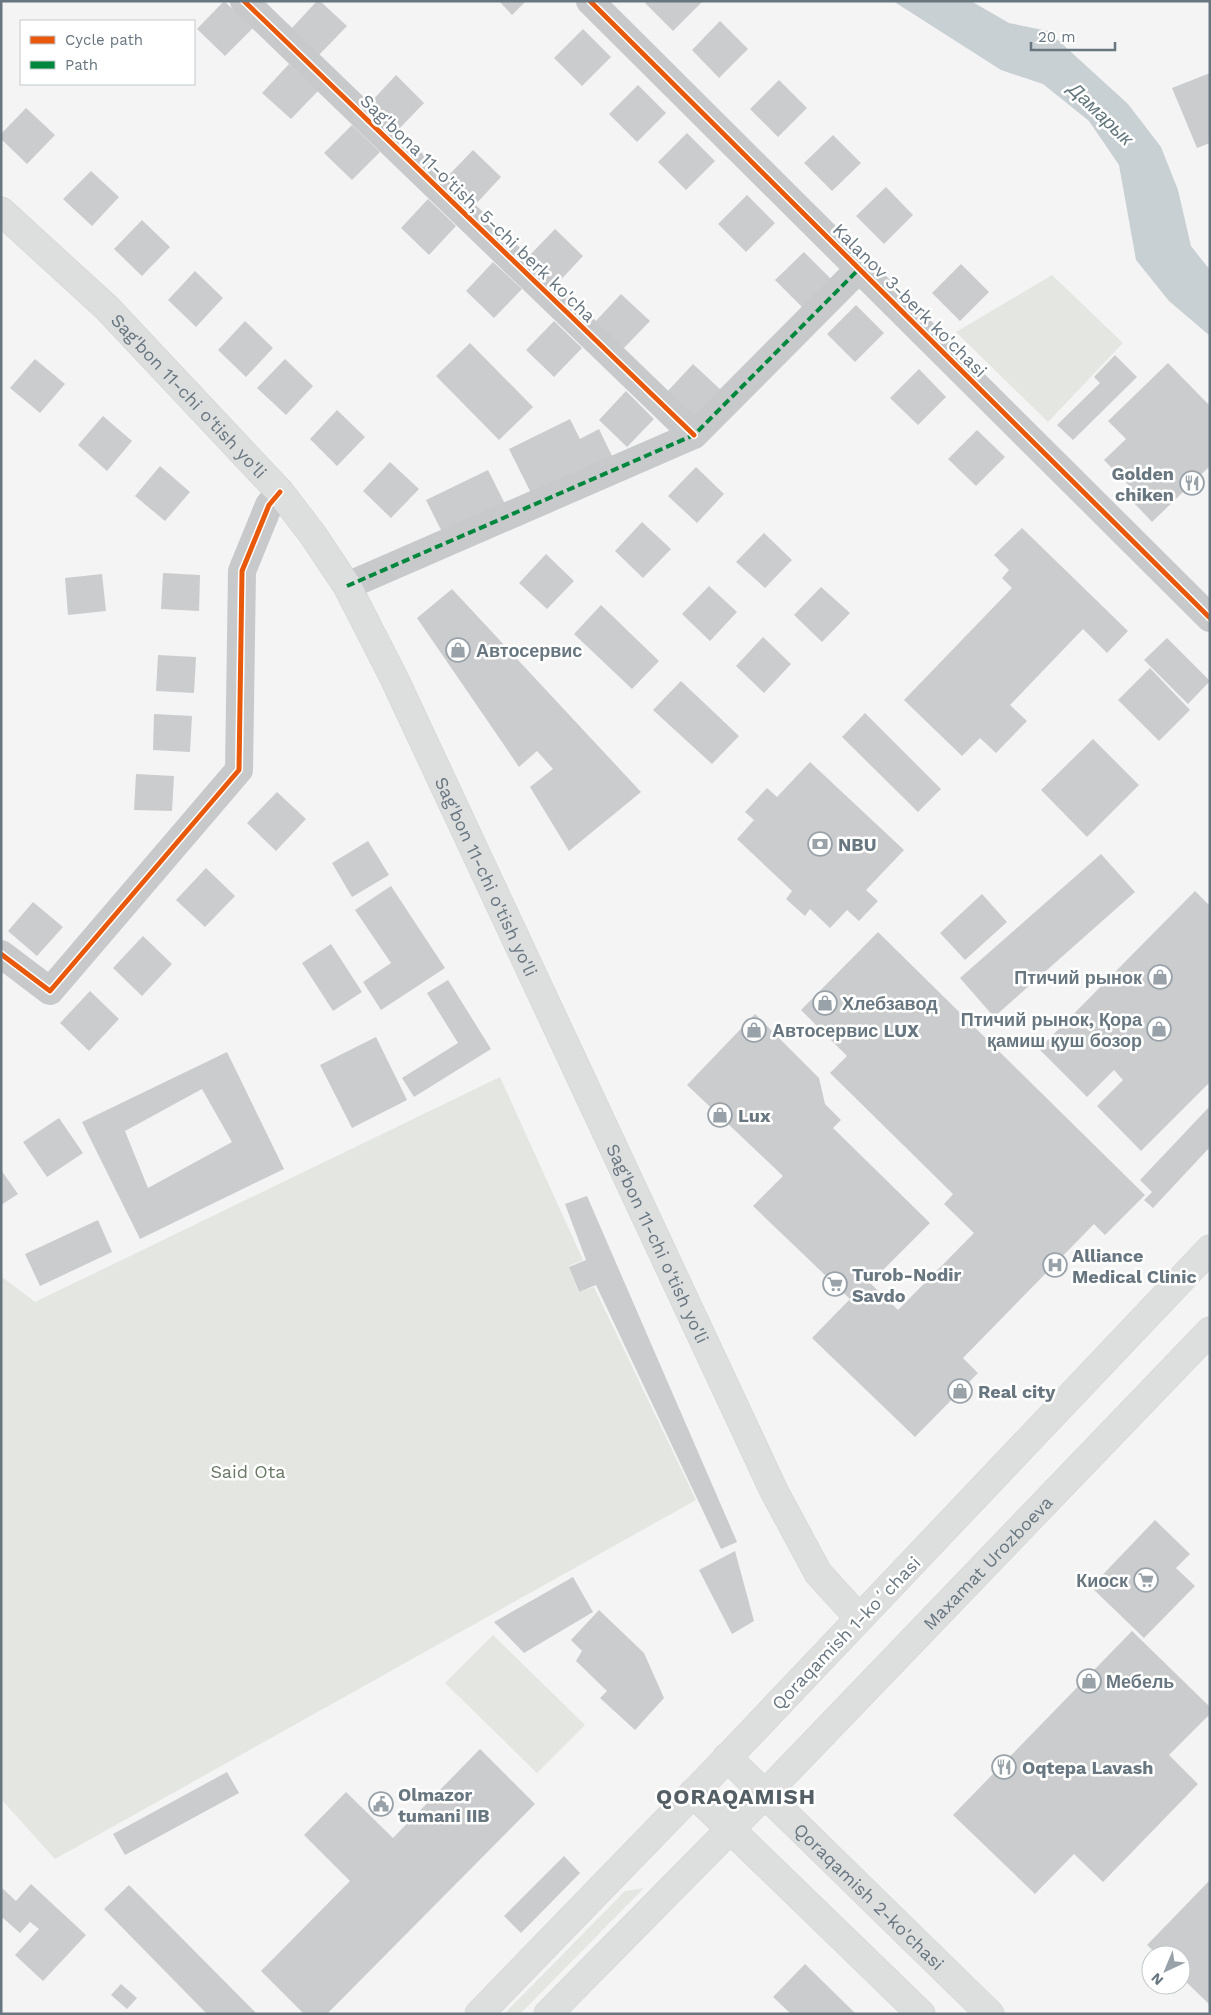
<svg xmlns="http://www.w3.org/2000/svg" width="1211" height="2015" font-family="'Work Sans',sans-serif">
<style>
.green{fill:#e3e6e1}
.water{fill:#c9d0d3}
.building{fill:#cbcccd;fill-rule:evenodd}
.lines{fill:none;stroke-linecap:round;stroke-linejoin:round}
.major-casing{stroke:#d0d1d2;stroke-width:29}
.minor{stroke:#c7c9ca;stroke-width:28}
.major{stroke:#dddede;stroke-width:28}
.quiet{stroke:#00873e;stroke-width:4;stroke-dasharray:8 4;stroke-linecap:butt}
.cycleway-casing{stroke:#fff;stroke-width:8}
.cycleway{stroke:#e8590c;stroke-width:5}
.labels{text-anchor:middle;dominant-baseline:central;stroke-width:5;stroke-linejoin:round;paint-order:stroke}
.street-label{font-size:18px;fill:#687680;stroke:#fff}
.poi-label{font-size:18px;font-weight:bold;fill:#687680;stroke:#fff;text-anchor:start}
.park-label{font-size:18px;fill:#6a7866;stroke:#fff}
.water-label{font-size:19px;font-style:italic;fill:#63777c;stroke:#fff}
.district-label{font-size:22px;font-weight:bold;letter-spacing:1px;fill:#555f66;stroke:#fff}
</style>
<rect width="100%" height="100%" fill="#f4f4f4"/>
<path class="green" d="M 1052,275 L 1123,343 L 1048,422 L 956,332 Z
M 500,1077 L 583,1260 L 569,1266 L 578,1292 L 594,1287 L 696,1500 L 55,1859 L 1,1799 L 1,1276 L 35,1302 Z
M 493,1635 L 585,1725 L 537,1773 L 445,1683 Z
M 644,1888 L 520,2014 L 504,2014 L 625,1891 Z"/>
<path class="water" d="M 893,1 L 971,1 L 1009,23 L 1048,31 L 1128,104 L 1161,147 L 1178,190 L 1191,246 L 1210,270 L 1210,336 L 1169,301 L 1136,260 L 1119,165 L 1089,121 L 1043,84 L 1001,70 Z"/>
<path class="building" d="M 224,1 L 253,28 L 225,56 L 197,29 Z
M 317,1 L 320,1 L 347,26 L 319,55 L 291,29 Z
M 499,1 L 526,1 L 512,15 Z
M 647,1 L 703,1 L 673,31 L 645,3 Z
M 720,21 L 748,49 L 719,78 L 692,50 Z
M 583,29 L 611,57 L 582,86 L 554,58 Z
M 289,64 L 318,91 L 291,119 L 262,93 Z
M 1210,73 L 1210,143 L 1197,148 L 1172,88 Z
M 396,75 L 424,103 L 397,131 L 369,104 Z
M 779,80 L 807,108 L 778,137 L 750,109 Z
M 638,85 L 666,113 L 637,142 L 609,114 Z
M 26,108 L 55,135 L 27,164 L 1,139 L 1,134 Z
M 352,125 L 380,152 L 352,180 L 324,153 Z
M 687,133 L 715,161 L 686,190 L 658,162 Z
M 833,135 L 861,163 L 832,191 L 804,163 Z
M 473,150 L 501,177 L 474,206 L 445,179 Z
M 91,171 L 119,197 L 92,226 L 63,199 Z
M 886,187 L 913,215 L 884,244 L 856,216 Z
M 747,195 L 775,223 L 746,252 L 718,224 Z
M 428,199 L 456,226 L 429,255 L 401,228 Z
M 142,220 L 170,247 L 142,276 L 114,249 Z
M 555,229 L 583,256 L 556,285 L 527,258 Z
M 804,252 L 832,280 L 803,308 L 775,280 Z
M 493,262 L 522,289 L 494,318 L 466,291 Z
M 961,264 L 989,292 L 960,321 L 932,293 Z
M 195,271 L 223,298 L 196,327 L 168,300 Z
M 621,294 L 650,321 L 622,350 L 594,323 Z
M 856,305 L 884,333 L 855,362 L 827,334 Z
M 245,321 L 273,348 L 246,377 L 218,350 Z
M 554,321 L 582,348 L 554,377 L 526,350 Z
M 470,343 L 533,407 L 499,440 L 436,376 Z
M 1115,355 L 1137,377 L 1073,440 L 1057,425 L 1100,383 L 1094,377 Z
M 35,359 L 65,384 L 40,413 L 10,388 Z
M 285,359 L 313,386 L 286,415 L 257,388 Z
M 1168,363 L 1210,406 L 1210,466 L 1152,522 L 1133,502 L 1139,496 L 1104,460 L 1126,439 L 1108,421 Z
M 693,364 L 721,390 L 694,419 L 666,393 Z
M 919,369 L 946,397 L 918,425 L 890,398 Z
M 626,391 L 654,419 L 627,447 L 599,420 Z
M 337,410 L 365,437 L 337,466 L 310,439 Z
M 103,416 L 132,441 L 107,471 L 78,445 Z
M 570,419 L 580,439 L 599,429 L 612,456 L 532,495 L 509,449 Z
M 977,430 L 1005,457 L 976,486 L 948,459 Z
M 390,462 L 419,489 L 391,518 L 363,491 Z
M 160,466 L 190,492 L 165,521 L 135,496 Z
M 696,467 L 724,494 L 697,523 L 668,496 Z
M 488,470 L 506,506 L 444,536 L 426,500 Z
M 642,522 L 671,549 L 643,578 L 615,551 Z
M 1022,528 L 1128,631 L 1107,653 L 1083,629 L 1010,705 L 1027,721 L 996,753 L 980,738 L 962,756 L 904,700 L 1012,588 L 1002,578 L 1009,570 L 994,555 Z
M 764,533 L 792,560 L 765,588 L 736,562 Z
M 546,554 L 574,581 L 547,609 L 519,583 Z
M 163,573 L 200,575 L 199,611 L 161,609 Z
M 102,574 L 106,611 L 68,615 L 65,578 Z
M 709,586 L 737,612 L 710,641 L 682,614 Z
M 821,587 L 850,613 L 822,642 L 794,615 Z
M 452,589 L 641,792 L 569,851 L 530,787 L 553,769 L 537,751 L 519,767 L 417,618 Z
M 601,605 L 659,661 L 632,689 L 574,634 Z
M 763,637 L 791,664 L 764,693 L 736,666 Z
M 1167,638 L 1210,681 L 1188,704 L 1144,660 Z
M 158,655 L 196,657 L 194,693 L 156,691 Z
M 1150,668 L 1190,710 L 1159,741 L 1118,700 Z
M 681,681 L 739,736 L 712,764 L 653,710 Z
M 865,713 L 941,789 L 918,812 L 842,737 Z
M 154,714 L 192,716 L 190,752 L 153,750 Z
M 1093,739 L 1139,785 L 1087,837 L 1041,790 Z
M 810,762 L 904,850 L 866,890 L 878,901 L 859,921 L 847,910 L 830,928 L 810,909 L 805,916 L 786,899 L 792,891 L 737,839 L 754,820 L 745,812 L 767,788 L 777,797 Z
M 136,774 L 174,776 L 172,811 L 134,810 Z
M 277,792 L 306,819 L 276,851 L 247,823 Z
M 368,841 L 389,875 L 352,897 L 332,863 Z
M 1101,854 L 1135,892 L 994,1017 L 960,978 Z
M 206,868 L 235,896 L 205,927 L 176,900 Z
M 391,886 L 445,968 L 381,1010 L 363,982 L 391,963 L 355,910 Z
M 1195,891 L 1210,906 L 1210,1082 L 1141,1151 L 1097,1106 L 1123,1080 L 1114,1070 L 1087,1097 L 1039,1049 Z
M 982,894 L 1007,922 L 965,960 L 940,933 Z
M 33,902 L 63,927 L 37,956 L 8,931 Z
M 878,932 L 1145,1195 L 1105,1235 L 1094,1224 L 963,1358 L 978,1373 L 915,1437 L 812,1338 L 850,1299 L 753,1206 L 783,1176 L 687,1085 L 755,1014 L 819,1078 L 825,1104 L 841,1120 L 833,1128 L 930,1223 L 870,1283 L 898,1310 L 974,1233 L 944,1204 L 953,1194 L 830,1073 L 847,1056 L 801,1010 Z
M 143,936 L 172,964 L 142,996 L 113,968 Z
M 331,944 L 362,992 L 333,1011 L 302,963 Z
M 448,980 L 491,1049 L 414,1097 L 402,1078 L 458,1043 L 427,993 Z
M 90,991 L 119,1019 L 89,1051 L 60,1023 Z
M 376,1037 L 407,1100 L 352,1128 L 320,1065 Z
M 227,1052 L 284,1169 L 140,1239 L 82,1122 ZM 202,1089 L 232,1142 L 148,1188 L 125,1131 Z
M 1210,1106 L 1210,1147 L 1153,1208 L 1144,1200 L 1152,1192 L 1140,1180 Z
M 59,1118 L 83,1153 L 47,1177 L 23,1142 Z
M 1,1170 L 18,1194 L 1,1205 Z
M 587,1196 L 737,1542 L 721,1549 L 596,1285 L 579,1292 L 569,1267 L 586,1260 L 565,1204 Z
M 98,1220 L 112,1252 L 40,1286 L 25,1254 Z
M 1155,1520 L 1190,1554 L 1176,1568 L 1195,1586 L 1144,1638 L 1091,1587 Z
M 735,1551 L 754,1621 L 732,1634 L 699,1570 Z
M 573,1577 L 593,1612 L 524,1653 L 494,1622 Z
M 599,1610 L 644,1653 L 664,1698 L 635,1730 L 600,1698 L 607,1691 L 576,1661 L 582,1651 L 571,1640 Z
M 1132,1631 L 1210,1707 L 1210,1714 L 1169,1755 L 1198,1784 L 1103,1882 L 1074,1854 L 1035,1894 L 953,1815 Z
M 480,1749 L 535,1804 L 327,2014 L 304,2014 L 261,1971 L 350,1881 L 304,1835 L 346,1792 L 393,1838 Z
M 227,1772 L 239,1793 L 125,1855 L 113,1834 Z
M 564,1856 L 580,1873 L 521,1933 L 504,1916 Z
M 1210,1880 L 1210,2005 L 1181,1977 L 1181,1955 L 1158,1955 L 1147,1945 Z
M 31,1884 L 86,1935 L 43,1981 L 15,1955 L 39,1929 L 30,1922 L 20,1933 L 3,1918 L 1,1920 L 1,1887 L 16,1901 Z
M 129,1885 L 257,2014 L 207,2014 L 104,1909 Z
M 805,1964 L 856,2014 L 791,2014 L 773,1997 Z
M 121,1984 L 137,1998 L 127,2009 L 111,1995 Z"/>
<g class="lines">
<g class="major-casing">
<g id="major">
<path id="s1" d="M 1,211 L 107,308 L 280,492 L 313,535 L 347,586 L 394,678 L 774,1491 L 818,1573 L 859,1618"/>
<path id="s2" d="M 727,1757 L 990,2014"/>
<path d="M 693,1793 L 921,2014"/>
<path d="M 479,2014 L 709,1777 L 1210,1249"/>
<path id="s3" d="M 548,2014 L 765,1794 L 1210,1331"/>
</g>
</g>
<path class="minor" d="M 244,1 L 694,435
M 590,1 L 1210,618
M 347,586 L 694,435 L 859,269
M 1,954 L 50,991 L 239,770 L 242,571 L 269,505 L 280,492"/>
<use href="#major" class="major"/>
<path class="quiet" d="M 347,586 L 694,435 L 859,269"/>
<g class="cycleway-casing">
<path id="cycleway" d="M 244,1 L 694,435
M 590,1 L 1210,618
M 1,954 L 50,991 L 239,770 L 242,571 L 269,505 L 280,492"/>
</g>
<use href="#cycleway" class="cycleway"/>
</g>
<defs>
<g id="restaurant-ring" transform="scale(1.25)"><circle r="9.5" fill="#fff" stroke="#99a2a9" stroke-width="1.5"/><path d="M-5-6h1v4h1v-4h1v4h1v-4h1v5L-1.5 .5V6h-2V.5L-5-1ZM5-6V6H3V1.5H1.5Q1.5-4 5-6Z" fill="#99a2a9"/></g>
<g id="shop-ring" transform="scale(1.25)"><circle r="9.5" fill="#fff" stroke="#99a2a9" stroke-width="1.5"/><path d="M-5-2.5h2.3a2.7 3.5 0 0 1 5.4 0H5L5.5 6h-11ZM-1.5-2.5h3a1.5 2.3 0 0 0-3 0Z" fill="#99a2a9"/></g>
<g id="bank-ring" transform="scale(1.25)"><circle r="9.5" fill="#fff" stroke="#99a2a9" stroke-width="1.5"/><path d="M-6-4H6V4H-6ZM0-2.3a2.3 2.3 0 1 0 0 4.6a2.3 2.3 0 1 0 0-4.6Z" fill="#99a2a9"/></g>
<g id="hospital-ring" transform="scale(1.25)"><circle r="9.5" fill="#fff" stroke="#99a2a9" stroke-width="1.5"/><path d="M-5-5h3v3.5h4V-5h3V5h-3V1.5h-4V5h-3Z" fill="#99a2a9"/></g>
<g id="supermarket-ring" transform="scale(1.25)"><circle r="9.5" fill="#fff" stroke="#99a2a9" stroke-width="1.5"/><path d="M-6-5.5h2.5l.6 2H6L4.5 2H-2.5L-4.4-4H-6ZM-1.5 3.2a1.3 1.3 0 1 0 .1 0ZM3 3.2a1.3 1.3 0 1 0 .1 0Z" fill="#99a2a9"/></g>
<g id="civic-ring" transform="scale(1.25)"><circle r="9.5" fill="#fff" stroke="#99a2a9" stroke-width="1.5"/><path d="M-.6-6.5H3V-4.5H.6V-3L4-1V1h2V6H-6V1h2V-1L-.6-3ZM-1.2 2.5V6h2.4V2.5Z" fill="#99a2a9"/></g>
</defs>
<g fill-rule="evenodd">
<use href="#restaurant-ring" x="1192" y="483"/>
<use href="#shop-ring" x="458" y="650"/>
<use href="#bank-ring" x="820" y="844"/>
<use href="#shop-ring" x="1160" y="977"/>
<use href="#shop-ring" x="825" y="1003"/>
<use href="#shop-ring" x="1159" y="1029"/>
<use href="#shop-ring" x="754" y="1030"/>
<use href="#shop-ring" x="720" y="1115"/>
<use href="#hospital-ring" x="1055" y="1265"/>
<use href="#supermarket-ring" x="835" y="1284"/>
<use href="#shop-ring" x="960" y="1391"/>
<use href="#supermarket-ring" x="1146" y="1580"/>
<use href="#shop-ring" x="1089" y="1681"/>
<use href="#restaurant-ring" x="1004" y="1767"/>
<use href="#civic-ring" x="381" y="1804"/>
</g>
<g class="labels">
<g class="street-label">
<text transform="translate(478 208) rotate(44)">Sag'bona 11-o'tish, 5-chi berk ko'cha</text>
<text transform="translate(910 300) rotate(45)">Kalanov 3-berk ko'chasi</text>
<text stroke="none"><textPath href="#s1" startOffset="264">Sag'bon 11-chi o'tish yo'li</textPath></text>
<text stroke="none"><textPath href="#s1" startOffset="834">Sag'bon 11-chi o'tish yo'li</textPath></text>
<text stroke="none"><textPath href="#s1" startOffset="1239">Sag'bon 11-chi o'tish yo'li</textPath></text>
<text stroke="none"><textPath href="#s3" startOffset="630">Maxamat Urozboeva</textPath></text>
<text transform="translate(846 1633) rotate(-46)">Qoraqamish 1-koʻchasi</text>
<text stroke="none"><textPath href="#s2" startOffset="199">Qoraqamish 2-ko'chasi</textPath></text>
</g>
<g class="poi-label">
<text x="1174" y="473" text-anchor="end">Golden<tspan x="1174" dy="21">chiken</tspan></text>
<text x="476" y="650">Автосервис</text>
<text x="838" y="844">NBU</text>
<text x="1142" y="977" text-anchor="end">Птичий рынок</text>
<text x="842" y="1003">Хлебзавод</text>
<text x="1142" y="1019" text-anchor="end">Птичий рынок, Қора<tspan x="1142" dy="21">қамиш қуш бозор</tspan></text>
<text x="772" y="1030">Автосервис LUX</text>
<text x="738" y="1115">Lux</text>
<text x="1072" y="1255">Alliance<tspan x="1072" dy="21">Medical Clinic</tspan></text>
<text x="852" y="1274">Turob-Nodir<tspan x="852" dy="21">Savdo</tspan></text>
<text x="978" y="1391">Real city</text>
<text x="1128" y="1580" text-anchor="end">Киоск</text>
<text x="1106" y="1681">Мебель</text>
<text x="1022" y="1767">Oqtepa Lavash</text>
<text x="398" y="1794">Olmazor<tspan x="398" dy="21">tumani IIB</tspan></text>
</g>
<g class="park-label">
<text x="248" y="1471">Said Ota</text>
</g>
<g class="water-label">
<text transform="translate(1101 114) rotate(44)">Дамарык</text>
</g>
<g class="district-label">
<text x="736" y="1796">QORAQAMISH</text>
</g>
</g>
<rect width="1211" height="2015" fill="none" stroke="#687680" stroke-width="5"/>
<rect x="20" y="20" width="175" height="65" fill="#ffffff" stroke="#c3c8cc"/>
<rect x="30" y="36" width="25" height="8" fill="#e8590c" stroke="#c3c8cc"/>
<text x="65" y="45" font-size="15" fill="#687680">Cycle path</text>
<rect x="30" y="61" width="25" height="8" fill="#00873e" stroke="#c3c8cc"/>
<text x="65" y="70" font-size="15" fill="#687680">Path</text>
<g transform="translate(1166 1970) rotate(224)"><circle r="24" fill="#ffffff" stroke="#c3c8cc"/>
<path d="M0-4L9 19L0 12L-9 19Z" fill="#99a2a9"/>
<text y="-8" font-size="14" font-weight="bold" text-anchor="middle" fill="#687680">N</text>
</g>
<path d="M1031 42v8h84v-8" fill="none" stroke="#687680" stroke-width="2.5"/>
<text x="1038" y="42" font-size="15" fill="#687680" stroke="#ffffff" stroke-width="4" paint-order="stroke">20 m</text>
</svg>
